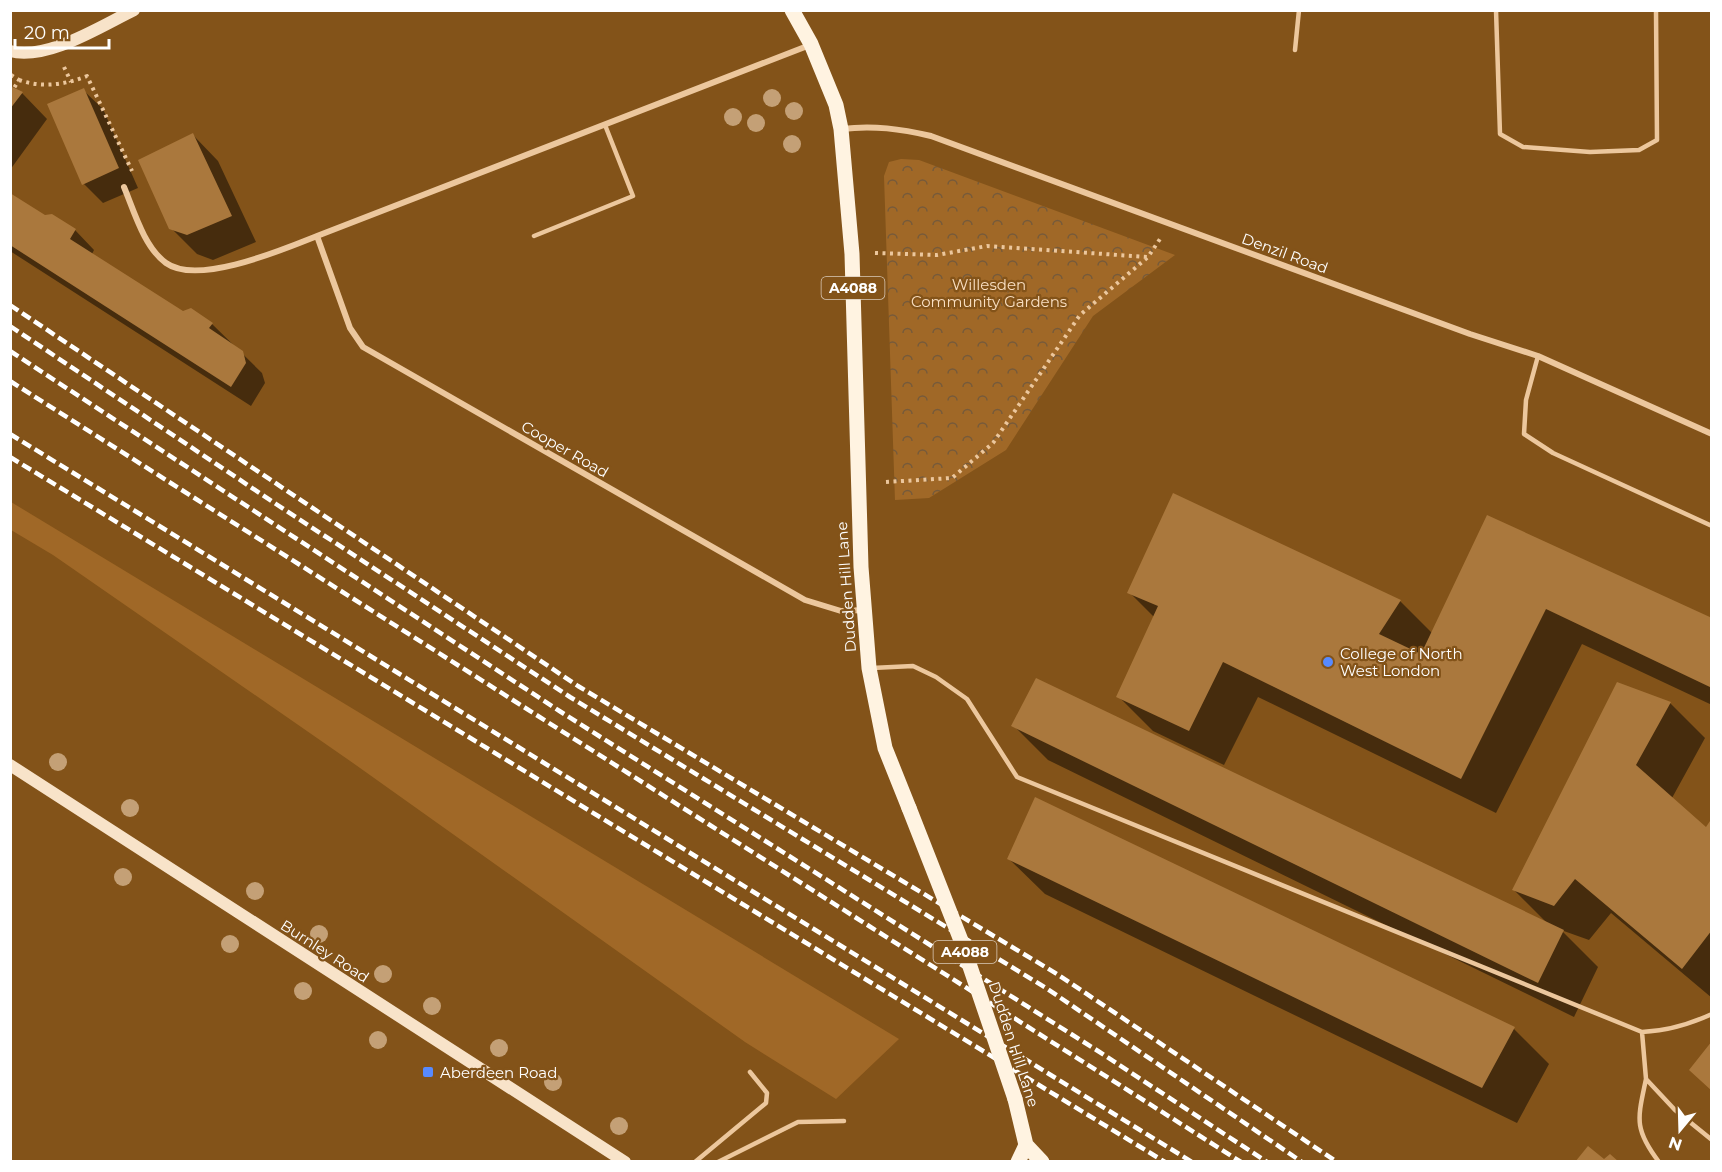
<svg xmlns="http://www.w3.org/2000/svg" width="1722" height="1172" font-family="Montserrat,sans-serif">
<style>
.green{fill:#a06827}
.forest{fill:url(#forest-crowns)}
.shadow{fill:#0007}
.building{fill:#aa783d}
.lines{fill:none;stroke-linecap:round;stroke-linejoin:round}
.path{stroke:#ecc79d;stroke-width:4;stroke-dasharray:3 4.5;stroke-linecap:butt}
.lane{stroke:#ecc79d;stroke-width:4.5}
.street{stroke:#ecc79d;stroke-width:6}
.secondary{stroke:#f8e3c9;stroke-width:12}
.primary{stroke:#fff3e1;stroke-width:15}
.rail{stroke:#fff;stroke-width:4.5;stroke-dasharray:10 4.5;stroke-linecap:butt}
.primary-bridge{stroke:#fff3e1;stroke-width:15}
.tree{fill:#c4a076}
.poi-dot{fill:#578aff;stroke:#835319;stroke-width:2}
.labels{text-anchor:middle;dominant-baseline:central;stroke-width:4.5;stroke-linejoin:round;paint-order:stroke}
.shield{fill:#835319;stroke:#dacbba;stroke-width:1.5}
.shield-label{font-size:14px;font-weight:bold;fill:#fff}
.street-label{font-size:15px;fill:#fff;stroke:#835319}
.park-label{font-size:15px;fill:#f9dfc2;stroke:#835319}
.poi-label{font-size:15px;fill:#fff;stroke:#835319;text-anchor:start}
</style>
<defs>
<pattern id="forest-crowns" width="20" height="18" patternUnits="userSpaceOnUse" patternTransform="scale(1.5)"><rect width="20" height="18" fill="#a06827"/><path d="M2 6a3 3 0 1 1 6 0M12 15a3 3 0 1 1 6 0" fill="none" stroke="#765a3a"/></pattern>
</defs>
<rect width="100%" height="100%" fill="#835319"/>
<path class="green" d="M 11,502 L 899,1039 L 836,1099 L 745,1042 L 353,763 L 53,555 L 11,530 Z"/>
<path class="forest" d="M 901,159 L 919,160 L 1175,255 L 1093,316 L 1006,450 L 929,498 L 895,500 L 884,176 L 889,162 Z"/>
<path class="shadow" d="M 10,87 L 22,93 L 47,119 L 10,170 Z
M 83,90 L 103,109 L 138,188 L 103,203 L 84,184 Z
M 193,135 L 218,161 L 256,242 L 213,260 L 197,254 L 171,228 Z
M 10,194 L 45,216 L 75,230 L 94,250 L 92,254 L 182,313 L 212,324 L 262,373 L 265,383 L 251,406 L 10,251 Z
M 1488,517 L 1712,620 L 1712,705 L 1582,644 L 1496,813 L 1258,697 L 1224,765 L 1153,731 L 1118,696 L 1154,617 L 1129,592 L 1400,601 L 1432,633 Z
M 1670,703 L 1705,738 L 1672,798 L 1706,829 L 1712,821 L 1712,998 L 1611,913 L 1589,940 L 1561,930 L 1598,967 L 1574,1017 L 1048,760 L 1013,725 L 1548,924 L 1514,890 Z
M 1009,859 L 1514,1029 L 1549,1064 L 1517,1123 L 1045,894 Z"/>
<path class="building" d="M 10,86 L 23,92 L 10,109 Z
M 84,88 L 119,168 L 82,185 L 47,104 Z
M 193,133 L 232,216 L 187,235 L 169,229 L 138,160 Z
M 10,193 L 45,215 L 52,214 L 76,229 L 70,239 L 183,311 L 191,308 L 213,323 L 209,328 L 243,351 L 246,363 L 231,387 L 10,245 Z
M 1173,493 L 1401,600 L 1379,634 L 1421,654 L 1487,515 L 1712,618 L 1712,688 L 1546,609 L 1461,779 L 1223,662 L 1189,731 L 1116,697 L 1158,606 L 1127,593 Z
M 1036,678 L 1564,930 L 1538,983 L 1011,726 Z
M 1617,682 L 1671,702 L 1636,765 L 1706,827 L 1712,818 L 1712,930 L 1682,969 L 1575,879 L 1554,906 L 1512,890 Z
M 1035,797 L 1515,1027 L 1482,1088 L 1007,859 Z
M 1712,1041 L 1712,1091 L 1689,1070 Z
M 1588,1146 L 1604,1159 L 1610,1154 L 1619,1162 L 1575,1162 Z"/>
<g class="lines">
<path class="path" d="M 64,67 L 71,82
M 11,75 L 19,80 L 14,88
M 19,80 C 42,88 64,85 87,76 L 132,171
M 875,253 L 937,255 L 987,246 L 1148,257
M 886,482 L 952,478 L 993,443 L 1080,315 L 1148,257 L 1160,239"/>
<path class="lane" d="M 1496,10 L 1500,134 L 1523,147 L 1590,152 L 1639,150 L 1657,140 L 1656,10
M 1295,50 L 1299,10
M 534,236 L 633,196 L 605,125
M 1538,356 L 1526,400 L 1524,434 L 1553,453 L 1712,526
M 872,668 L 913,666 L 936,677 L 967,699 L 1017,777 L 1642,1032 C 1667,1031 1688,1025 1712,1014
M 1642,1032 L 1646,1079 L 1675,1110 L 1712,1140
M 1646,1079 C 1638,1118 1633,1128 1659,1162
M 695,1162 L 766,1103 L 767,1093 L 750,1072
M 718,1162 L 798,1122 L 844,1121"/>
<path class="street" d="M 810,45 L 317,236 L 350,328 L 363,347 L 805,600 L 841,611 L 865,610
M 842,129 C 873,125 901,129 931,136 L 1470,334 L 1538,356 L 1712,434
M 124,187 C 134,211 144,247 166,263 C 198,286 284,249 317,236"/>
<path class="secondary" d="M 10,51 C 47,61 101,26 134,10
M 10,765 L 625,1162"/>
<path class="primary" d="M 792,10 L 811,44 L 836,105 L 841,129 L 852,254 L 861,567 L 869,668 L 885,748 L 909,808
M 1015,1099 L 1026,1145 L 1042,1162
M 1018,1162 L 1026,1145"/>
<path class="rail" d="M 10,305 L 578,686 L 1057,974 L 1337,1162
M 10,326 L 276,504 L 570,697 L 1046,988 L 1302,1162
M 10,351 L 561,712 L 1098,1051 L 1267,1162
M 10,381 L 1241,1162
M 10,434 L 1192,1162
M 10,457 L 1165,1162"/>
<path class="primary-bridge" d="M 909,808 L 962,943 L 1015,1099"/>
</g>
<g class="tree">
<circle cx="772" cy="98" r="9"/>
<circle cx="794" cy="111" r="9"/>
<circle cx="733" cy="117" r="9"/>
<circle cx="756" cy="123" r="9"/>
<circle cx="792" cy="144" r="9"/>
<circle cx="58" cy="762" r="9"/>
<circle cx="130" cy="808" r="9"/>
<circle cx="123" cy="877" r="9"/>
<circle cx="255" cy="891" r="9"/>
<circle cx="319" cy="934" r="9"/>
<circle cx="230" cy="944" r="9"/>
<circle cx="383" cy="974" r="9"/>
<circle cx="303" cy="991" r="9"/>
<circle cx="432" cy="1006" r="9"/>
<circle cx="378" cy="1040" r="9"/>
<circle cx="499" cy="1048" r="9"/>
<circle cx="553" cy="1082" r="9"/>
<circle cx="619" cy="1126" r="9"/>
</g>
<g class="poi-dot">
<circle cx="1328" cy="662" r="6"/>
<rect x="422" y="1066" width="12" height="12" rx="3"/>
</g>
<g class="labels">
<g class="shield">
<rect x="821.5" y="277" width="63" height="22" rx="4.5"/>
<rect x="933.5" y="941" width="63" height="22" rx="4.5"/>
</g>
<g class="shield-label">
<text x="853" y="288">A4088</text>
<text x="965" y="952">A4088</text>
</g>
<g class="street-label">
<text transform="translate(1285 253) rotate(20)">Denzil Road</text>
<text transform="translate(565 449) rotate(30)">Cooper Road</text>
<text transform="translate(846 587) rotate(-94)">Dudden Hill Lane</text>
<text transform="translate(325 951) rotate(33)">Burnley Road</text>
<text transform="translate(1014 1044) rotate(72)">Dudden Hill Lane</text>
</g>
<g class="park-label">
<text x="989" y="284">Willesden<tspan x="989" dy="17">Community Gardens</tspan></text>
</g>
<g class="poi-label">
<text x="1340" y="653">College of North<tspan x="1340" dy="17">West London</tspan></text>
<text x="440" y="1072">Aberdeen Road</text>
</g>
</g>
<rect width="1722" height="1172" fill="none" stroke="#ffffff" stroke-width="24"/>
<g transform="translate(1680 1130) rotate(199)" stroke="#835319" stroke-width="4.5" paint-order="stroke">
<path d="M0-4.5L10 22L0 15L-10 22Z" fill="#ffffff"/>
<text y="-9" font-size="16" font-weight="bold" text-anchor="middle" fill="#ffffff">N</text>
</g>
<path d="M15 39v9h94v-9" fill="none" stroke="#ffffff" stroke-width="3"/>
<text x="24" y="39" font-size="18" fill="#ffffff" stroke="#835319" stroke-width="4.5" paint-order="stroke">20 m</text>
</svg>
